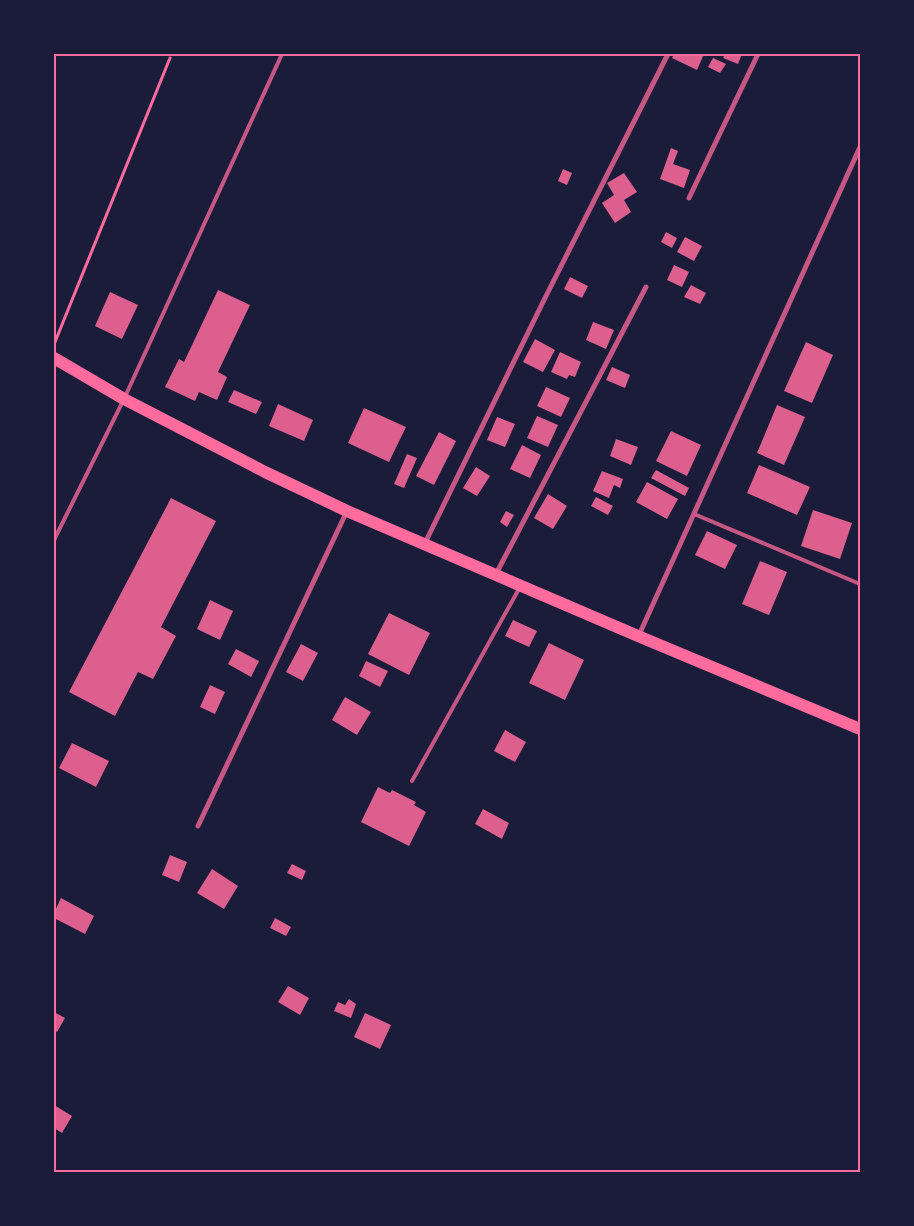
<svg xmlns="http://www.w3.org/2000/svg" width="914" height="1226" font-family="'DejaVu Sans',sans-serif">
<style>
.building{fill:#dd5f8e}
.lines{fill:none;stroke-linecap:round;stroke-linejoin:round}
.path{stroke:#ff6b9d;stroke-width:3}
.service{stroke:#c65784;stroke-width:4}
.minor{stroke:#c65784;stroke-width:5}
.primary{stroke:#ff6b9d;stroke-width:12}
.neatline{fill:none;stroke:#ff6b9d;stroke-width:2}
</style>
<rect width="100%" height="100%" fill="#1b1b3a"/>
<path class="building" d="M 674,54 L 704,54 L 697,70 L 672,58 Z
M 725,54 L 742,54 L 738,64 L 723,58 Z
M 713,58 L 726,64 L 720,73 L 708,67 Z
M 671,148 L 678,151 L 673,164 L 690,170 L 684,188 L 660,179 Z
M 563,169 L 572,173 L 567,185 L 558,181 Z
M 624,173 L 637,192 L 624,200 L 631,212 L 615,223 L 602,203 L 614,195 L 607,183 Z
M 666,232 L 677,238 L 672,248 L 661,242 Z
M 685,237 L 702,246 L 694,261 L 677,252 Z
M 674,265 L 689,272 L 682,287 L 667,280 Z
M 570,277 L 588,286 L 582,298 L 564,289 Z
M 691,285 L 706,293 L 700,304 L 684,297 Z
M 218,290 L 250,305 L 218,372 L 227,377 L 217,400 L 199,392 L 195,401 L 165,387 L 179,359 L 184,362 Z
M 110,292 L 138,305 L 122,339 L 95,326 Z
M 593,322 L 614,330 L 606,349 L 586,340 Z
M 535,339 L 555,350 L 543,372 L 523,362 Z
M 806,342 L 833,355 L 812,403 L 784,391 Z
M 560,352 L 581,362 L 575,377 L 569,375 L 567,379 L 551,372 Z
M 612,367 L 630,375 L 625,388 L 606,380 Z
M 546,387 L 570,398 L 561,417 L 537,406 Z
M 234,390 L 262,402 L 256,414 L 228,402 Z
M 278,404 L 313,420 L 304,441 L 269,426 Z
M 777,405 L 805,417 L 784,465 L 757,453 Z
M 364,408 L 406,427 L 389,462 L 348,443 Z
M 537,416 L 558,425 L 548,447 L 527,438 Z
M 497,417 L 515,424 L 505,447 L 487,440 Z
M 671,431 L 701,445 L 687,476 L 656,461 Z
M 439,432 L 456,441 L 434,485 L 416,476 Z
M 616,439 L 638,447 L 631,465 L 610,456 Z
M 522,445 L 541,455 L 530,478 L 510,469 Z
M 407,454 L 417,458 L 404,488 L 394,484 Z
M 759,465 L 810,487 L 797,515 L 747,493 Z
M 476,467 L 490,476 L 477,496 L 463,488 Z
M 656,470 L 689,488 L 685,496 L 651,478 Z
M 602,471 L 623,479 L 620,488 L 614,485 L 609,498 L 593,491 Z
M 647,482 L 678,499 L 667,519 L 636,502 Z
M 548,494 L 567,506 L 553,529 L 534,518 Z
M 596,497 L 613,506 L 608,515 L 591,506 Z
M 171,498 L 216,521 L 161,627 L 176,636 L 153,679 L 138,672 L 115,716 L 69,692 Z
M 813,510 L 852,523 L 840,559 L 801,546 Z
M 506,511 L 514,515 L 507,527 L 500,522 Z
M 707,531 L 737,545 L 725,569 L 695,555 Z
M 760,561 L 787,572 L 769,615 L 742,604 Z
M 210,600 L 233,611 L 220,640 L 197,629 Z
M 389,613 L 430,633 L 409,675 L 368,654 Z
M 513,620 L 537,631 L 529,647 L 505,636 Z
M 549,643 L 584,660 L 565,700 L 529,683 Z
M 301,644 L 318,653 L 303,681 L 286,672 Z
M 236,649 L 259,661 L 251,677 L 228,664 Z
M 366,661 L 388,671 L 380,687 L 359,676 Z
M 210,685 L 225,692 L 215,714 L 200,707 Z
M 345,697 L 371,712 L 357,735 L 332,720 Z
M 505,730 L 526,742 L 515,762 L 494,751 Z
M 72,743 L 109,761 L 96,787 L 59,768 Z
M 378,787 L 390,793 L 392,790 L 416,802 L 414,805 L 426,812 L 409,846 L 361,822 Z
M 483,809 L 509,823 L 502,839 L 475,824 Z
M 170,855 L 187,862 L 179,882 L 162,875 Z
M 292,864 L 306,871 L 302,880 L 287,873 Z
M 212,869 L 238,886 L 224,909 L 197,893 Z
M 61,898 L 94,916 L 85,934 L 54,918 L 54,913 Z
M 275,918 L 291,927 L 286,936 L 270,928 Z
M 288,986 L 309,998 L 300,1015 L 278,1002 Z
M 349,999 L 356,1004 L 351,1018 L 334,1011 L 338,1002 L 345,1005 Z
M 54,1012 L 65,1018 L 57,1032 L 54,1030 Z
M 365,1013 L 391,1025 L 380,1049 L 354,1037 Z
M 54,1105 L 72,1116 L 62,1133 L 54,1128 Z"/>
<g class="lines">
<path class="path" d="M 55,342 L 170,58"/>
<path class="service" d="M 694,514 L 860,584
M 54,540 L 124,399 L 282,54
M 412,781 L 520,587"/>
<path class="minor" d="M 689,198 L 758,54
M 425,543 L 545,298 L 668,54
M 496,574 L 646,287
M 639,635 L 860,147
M 198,826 L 347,511"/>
<path class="primary" d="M 54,358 L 124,399 L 265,472 L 347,511 L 638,636 L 860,729"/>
</g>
<rect width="914" height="1226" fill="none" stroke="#1b1b3a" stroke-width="110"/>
<rect x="55" y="55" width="804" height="1116" class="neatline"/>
</svg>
